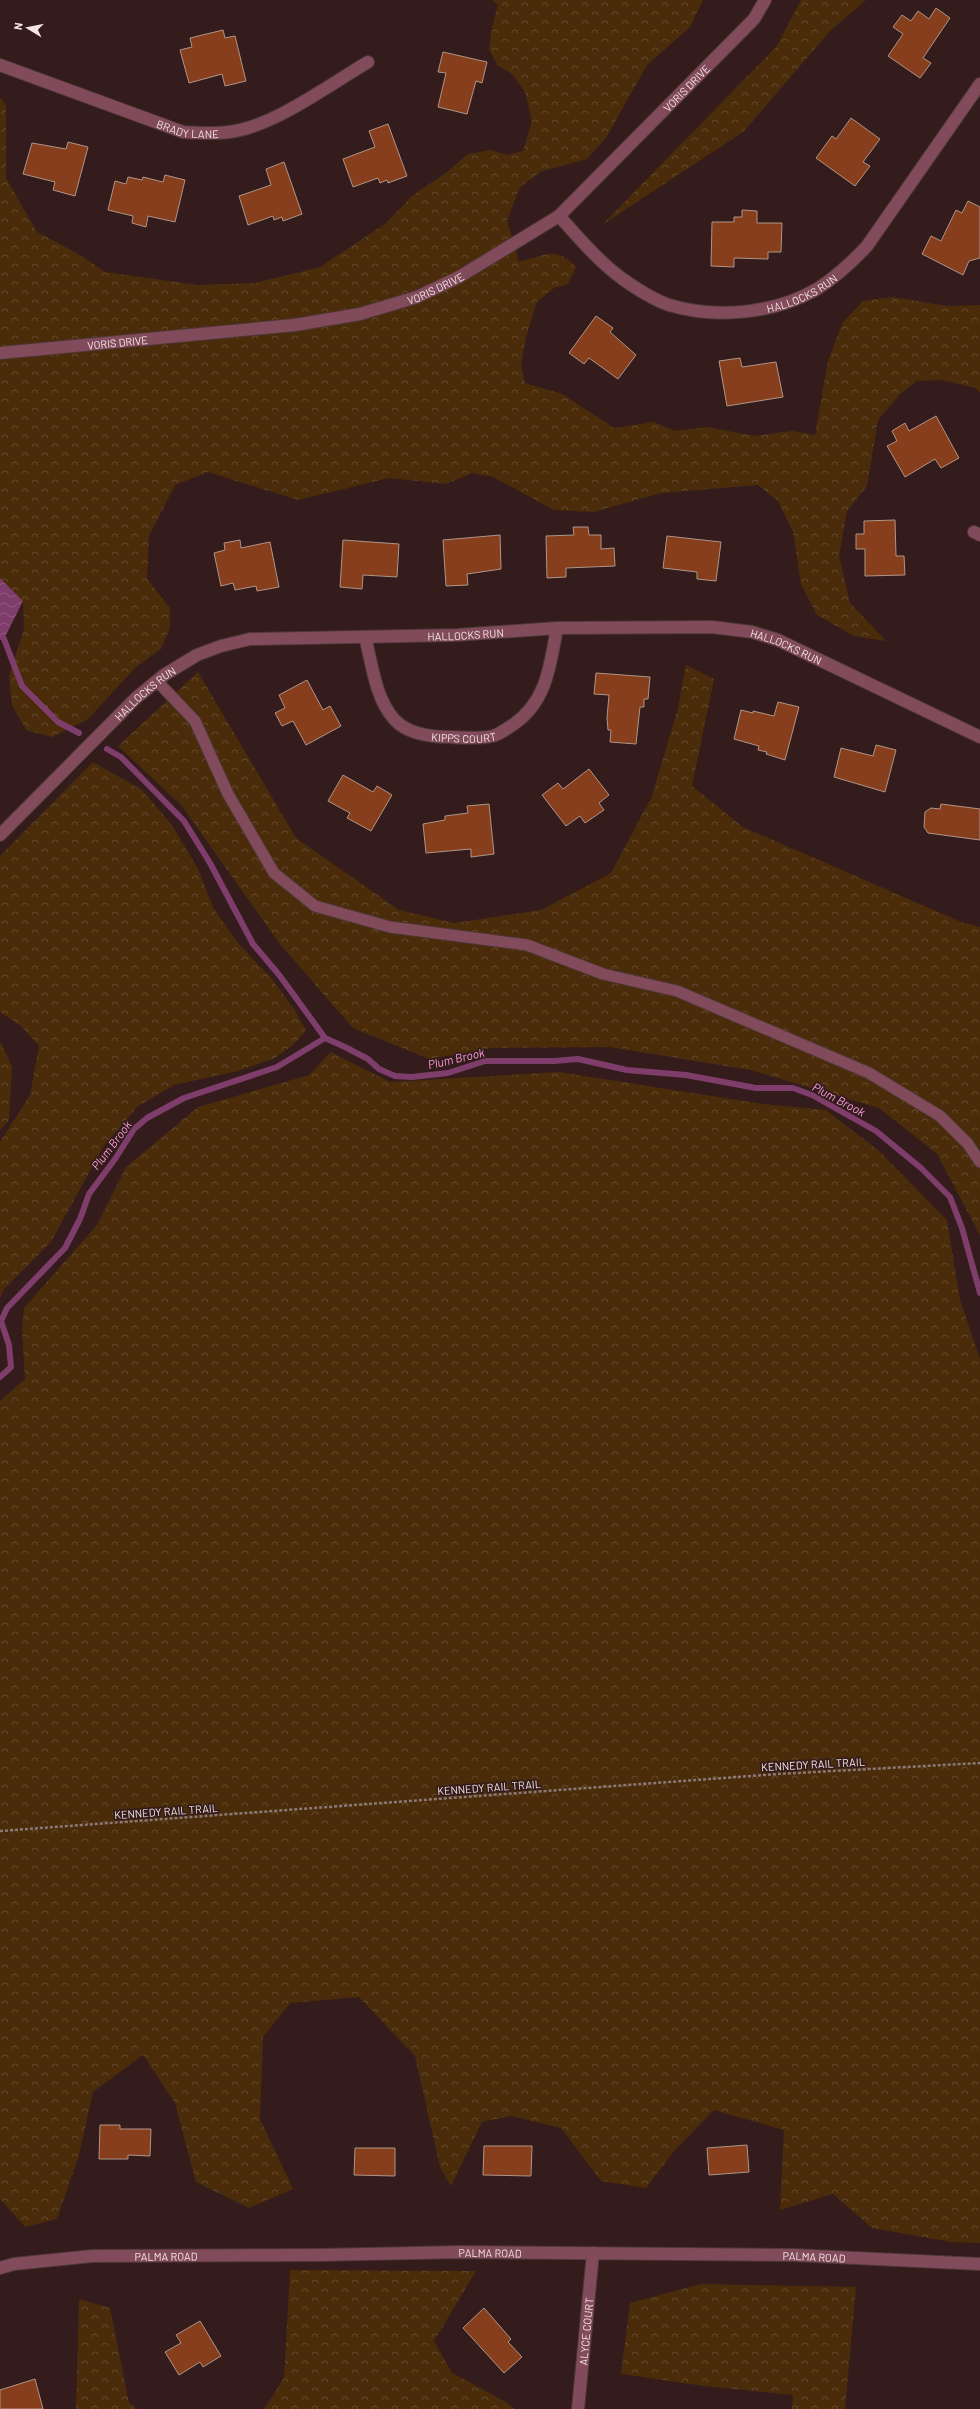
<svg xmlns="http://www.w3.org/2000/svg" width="980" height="2409" font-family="Barlow,sans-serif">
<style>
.forest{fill:url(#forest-crowns)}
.water{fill:url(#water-waves)}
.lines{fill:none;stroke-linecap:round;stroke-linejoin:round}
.stream{stroke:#7f3d6b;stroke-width:6}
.building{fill:#863e1d;stroke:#b09589}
.lane-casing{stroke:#4e3837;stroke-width:13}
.street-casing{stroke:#4e3837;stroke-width:14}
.path{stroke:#8c7877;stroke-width:2.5;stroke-dasharray:3 2;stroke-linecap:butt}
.lane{stroke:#814b5b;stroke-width:11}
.street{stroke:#814b5b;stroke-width:12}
.labels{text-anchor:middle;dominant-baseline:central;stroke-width:3.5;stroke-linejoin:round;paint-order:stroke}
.street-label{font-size:11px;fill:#f5e4e3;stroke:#331c1b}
.water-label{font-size:12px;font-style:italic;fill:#fc9cdc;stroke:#331c1b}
</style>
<defs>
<pattern id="forest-crowns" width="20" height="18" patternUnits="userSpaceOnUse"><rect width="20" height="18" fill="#4a2c0a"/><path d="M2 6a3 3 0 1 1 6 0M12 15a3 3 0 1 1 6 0" fill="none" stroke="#654a2e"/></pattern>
<pattern id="water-waves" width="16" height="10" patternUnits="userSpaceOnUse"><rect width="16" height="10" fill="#7f3d6b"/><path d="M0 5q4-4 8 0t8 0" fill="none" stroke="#925980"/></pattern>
</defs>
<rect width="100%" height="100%" fill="#331c1b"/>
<path class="forest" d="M 492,0 L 703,0 L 690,27 L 647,65 L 606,138 L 587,159 L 542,171 L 520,187 L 507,220 L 519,262 C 543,256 556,245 576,267 L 568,284 L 554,288 L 537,302 L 526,337 L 521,365 L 525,383 L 562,394 L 614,428 L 654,422 L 675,431 L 706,427 L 755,436 L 792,431 L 815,435 L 828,361 L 843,322 L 863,301 L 892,297 L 948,306 L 980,305 L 980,393 L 976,388 L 942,380 L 917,381 L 900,394 L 878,420 L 867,486 L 847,511 L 839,556 L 850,603 L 886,641 L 854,636 L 817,615 L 801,584 L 793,532 L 778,501 L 758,485 L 661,493 L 594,512 L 554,510 L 493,477 L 472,473 L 446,484 L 389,478 L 298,500 L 208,472 L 175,485 L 149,536 L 147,579 L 170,608 L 170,628 L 161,649 L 136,667 L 87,720 L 52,737 L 26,730 L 12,705 L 9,676 L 24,629 L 23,601 L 0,578 L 0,97 L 6,105 L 6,178 L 37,232 L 77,253 L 105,272 L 197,285 L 255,283 L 320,267 L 385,224 L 412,196 L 447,172 L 468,154 L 491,150 L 507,155 L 523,151 L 532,121 L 525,92 L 512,74 L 497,65 L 489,49 L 492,27 L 498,5 Z
M 801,0 L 866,0 L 831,30 L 743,132 L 602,225 L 776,47 Z
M 686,665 L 714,679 L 692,786 L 743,827 L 961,922 L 980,927 L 980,1235 L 937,1154 L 879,1108 L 750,1070 L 610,1047 L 492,1048 L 429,1059 L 353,1028 L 279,943 L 182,806 L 118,746 L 198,672 L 296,838 L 399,910 L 454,923 L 541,910 L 611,873 L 652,796 L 678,708 Z
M 93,762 L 142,790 L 172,825 L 198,869 L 214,909 L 237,942 L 271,978 L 295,1010 L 306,1031 L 293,1045 L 275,1058 L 238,1071 L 174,1085 L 138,1106 L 103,1147 L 51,1242 L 4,1289 L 0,1298 L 0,1142 L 30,1095 L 39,1046 L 21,1026 L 0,1012 L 0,856 Z
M 0,1041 L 12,1067 L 9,1120 L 0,1130 Z
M 331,1052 L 390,1082 L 559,1072 L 763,1104 L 826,1110 L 879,1151 L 947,1220 L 960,1300 L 980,1359 L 980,2243 L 951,2242 L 872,2228 L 833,2194 L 780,2210 L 784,2130 L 714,2110 L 675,2150 L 646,2188 L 601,2181 L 561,2128 L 511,2116 L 482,2122 L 451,2186 L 440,2167 L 415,2056 L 359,1997 L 290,2003 L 263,2037 L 260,2119 L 293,2189 L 249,2208 L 196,2182 L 175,2103 L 143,2055 L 93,2092 L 79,2155 L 57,2219 L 25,2227 L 0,2199 L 0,1401 L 25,1379 L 22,1329 L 24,1308 L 97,1225 L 126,1167 L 198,1107 L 309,1075 Z
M 290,2270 L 476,2271 L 434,2341 L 452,2373 L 508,2403 L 514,2409 L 264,2409 L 284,2378 Z
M 701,2284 L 856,2287 L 845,2409 L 792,2409 L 793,2395 L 704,2386 L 621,2374 L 630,2303 Z
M 79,2299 L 110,2308 L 129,2403 L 137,2409 L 76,2409 Z"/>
<path class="water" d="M 0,578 L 23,601 L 4,639 L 0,640 Z"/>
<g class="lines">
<path class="stream" d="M 4,639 L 22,686 L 58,722 L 79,733
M 107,749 L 121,757 L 184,821 L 210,863 L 253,944 L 280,976 L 325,1038
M 0,1377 L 11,1367 L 9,1345 L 1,1321 L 7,1308 L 65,1248 L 80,1219 L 89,1194 L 115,1159 L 134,1129 L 147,1118 L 184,1098 L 277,1067 L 325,1038 L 345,1047 L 368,1059 L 379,1069 L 395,1076 L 412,1077 L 448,1073 L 485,1061 L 554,1061 L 578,1059 L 627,1070 L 686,1075 L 756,1088 L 793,1088 L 812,1095 L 876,1131 L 921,1168 L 950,1197 L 962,1228 L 980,1293"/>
</g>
<path class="building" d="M 936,8 L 950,18 L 923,58 L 931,63 L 920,78 L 888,56 L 903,34 L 893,27 L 902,15 L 911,21 L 918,11 L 929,19 Z
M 223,30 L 225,38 L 235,36 L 246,81 L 225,86 L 222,74 L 189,83 L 180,50 L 192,47 L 190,38 Z
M 443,52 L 487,62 L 482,83 L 476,81 L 467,114 L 438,107 L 446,73 L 438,72 Z
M 851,118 L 880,139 L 863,162 L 870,166 L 855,186 L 816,158 L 832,136 L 836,139 Z
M 388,124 L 407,176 L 388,183 L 387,180 L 380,183 L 378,178 L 353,187 L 343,159 L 375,147 L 369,131 Z
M 68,142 L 88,147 L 75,196 L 53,190 L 55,182 L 23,174 L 32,143 L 66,149 Z
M 284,162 L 302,214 L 283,221 L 282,217 L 274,220 L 273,216 L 248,225 L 239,196 L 271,185 L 266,169 Z
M 165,175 L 185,180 L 175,222 L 148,216 L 146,227 L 132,223 L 133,216 L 108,210 L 115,181 L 126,184 L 128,177 L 142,180 L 143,177 L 163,182 Z
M 968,201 L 980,207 L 980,258 L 969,261 L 963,275 L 922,254 L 931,236 L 941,241 L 956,210 L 962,213 Z
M 742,210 L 757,211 L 757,223 L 782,223 L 781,252 L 768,252 L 768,259 L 734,258 L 734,267 L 711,266 L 712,222 L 734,222 L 734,217 L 742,217 Z
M 596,316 L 613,328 L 610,332 L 636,355 L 618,379 L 589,358 L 584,364 L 569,353 Z
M 740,358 L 742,367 L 776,362 L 783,397 L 727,406 L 719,361 Z
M 936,416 L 959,458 L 941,468 L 935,459 L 905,477 L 887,446 L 897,441 L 892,431 L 905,423 L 909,431 Z
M 895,520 L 896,556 L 904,556 L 905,575 L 865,576 L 865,549 L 856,549 L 856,534 L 864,534 L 864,521 Z
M 573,527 L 588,527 L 589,535 L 601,535 L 601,549 L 614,548 L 615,566 L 566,568 L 566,577 L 547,578 L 546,536 L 574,535 Z
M 500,535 L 501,569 L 467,574 L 468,585 L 446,586 L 443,540 Z
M 667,536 L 721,542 L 716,581 L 697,579 L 697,572 L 663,568 Z
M 240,540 L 241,548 L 270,542 L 279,587 L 257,591 L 256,586 L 235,590 L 233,583 L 221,586 L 214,553 L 225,550 L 224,543 Z
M 343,540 L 399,544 L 397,577 L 363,575 L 362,589 L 340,587 Z
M 596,673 L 650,677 L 648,699 L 644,699 L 644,707 L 640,707 L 636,744 L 610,742 L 611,730 L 608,730 L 607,718 L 609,695 L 594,694 Z
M 307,680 L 323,710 L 330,706 L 341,726 L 306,745 L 293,721 L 282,726 L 275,713 L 285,708 L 279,695 Z
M 778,702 L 799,707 L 785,760 L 766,754 L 767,752 L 758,750 L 759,746 L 734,739 L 741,710 L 753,713 L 753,711 L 774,716 Z
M 876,745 L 896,750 L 885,792 L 834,777 L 841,748 L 873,756 Z
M 589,769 L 609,795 L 599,803 L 604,810 L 585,823 L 580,816 L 566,826 L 542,795 L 558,783 L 563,789 Z
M 343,775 L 373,792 L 377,786 L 392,795 L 371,831 L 347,818 L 350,813 L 328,801 Z
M 489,804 L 494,854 L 471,857 L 471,849 L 426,853 L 423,824 L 445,820 L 445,816 L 468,813 L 467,806 Z
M 941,804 L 980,809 L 980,840 L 928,833 L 924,827 L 925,812 L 931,808 L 940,809 Z
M 100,2125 L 120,2125 L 120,2129 L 151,2129 L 150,2156 L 128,2155 L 128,2159 L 99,2159 Z
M 747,2145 L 749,2172 L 709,2175 L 707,2148 Z
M 484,2146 L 532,2146 L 531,2176 L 483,2175 Z
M 355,2148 L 395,2148 L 395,2176 L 354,2175 Z
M 484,2308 L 511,2339 L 508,2342 L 522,2357 L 504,2373 L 463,2328 Z
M 200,2321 L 221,2356 L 203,2367 L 200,2362 L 179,2375 L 165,2352 L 181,2343 L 176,2335 Z
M 35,2379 L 43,2409 L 0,2409 L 0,2390 Z"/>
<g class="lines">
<g class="lane-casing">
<path id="lane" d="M 157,681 L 195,721 L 228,794 L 274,873 L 315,906 L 390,927 L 527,945 L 603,974 L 677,991 L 869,1073 L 940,1116 L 968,1144 L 980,1162"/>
</g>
<g class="street-casing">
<g id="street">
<path id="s1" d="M 0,65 L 183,132 C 198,133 213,134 229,132 C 273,127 329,85 368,62"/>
<path id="s2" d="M 559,216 C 579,238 600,263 624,280 C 637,289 654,300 669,305 C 716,319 774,314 817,289 C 836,277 852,262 867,246 L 980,84"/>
<path id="s3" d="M 0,353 L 295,325 L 360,314 L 417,297 L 459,277 L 559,216 L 754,19 L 765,0"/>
<path d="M 974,532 L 980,535"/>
<path id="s4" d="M 365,637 C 372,663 375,698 394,719 C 407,734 432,737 450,737 C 464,738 479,739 493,736 C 500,734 508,728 514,724 C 547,701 550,665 557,628"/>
<path id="s5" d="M 0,835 L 136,698 L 164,675 L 197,655 L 221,646 L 250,639 L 457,635 L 557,628 L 712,627 L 752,632 L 778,640 L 980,737"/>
<path id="s6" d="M 0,2268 L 14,2264 L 92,2256 L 320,2255 L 462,2252 L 793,2255 L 980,2264"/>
<path id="s7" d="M 578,2409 L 593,2253"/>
</g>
</g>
<path class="path" d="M 0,1831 L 778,1774 L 980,1763"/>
<use href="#lane" class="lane"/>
<use href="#street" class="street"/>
</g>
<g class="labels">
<g class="street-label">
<text stroke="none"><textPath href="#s3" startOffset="766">VORIS DRIVE</textPath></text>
<text stroke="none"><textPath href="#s1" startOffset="199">BRADY LANE</textPath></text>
<text stroke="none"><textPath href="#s3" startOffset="442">VORIS DRIVE</textPath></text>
<text stroke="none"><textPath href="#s2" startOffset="280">HALLOCKS RUN</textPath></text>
<text stroke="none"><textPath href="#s3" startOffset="118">VORIS DRIVE</textPath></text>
<text stroke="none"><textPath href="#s5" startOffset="539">HALLOCKS RUN</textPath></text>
<text stroke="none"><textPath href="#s5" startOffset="863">HALLOCKS RUN</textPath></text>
<text stroke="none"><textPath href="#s5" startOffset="203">HALLOCKS RUN</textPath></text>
<text stroke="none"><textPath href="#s4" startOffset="162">KIPPS COURT</textPath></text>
<text transform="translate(813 1764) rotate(-3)">KENNEDY RAIL TRAIL</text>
<text transform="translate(489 1787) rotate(-4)">KENNEDY RAIL TRAIL</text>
<text transform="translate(166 1811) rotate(-4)">KENNEDY RAIL TRAIL</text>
<text stroke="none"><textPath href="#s6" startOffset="491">PALMA ROAD</textPath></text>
<text stroke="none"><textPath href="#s6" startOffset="167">PALMA ROAD</textPath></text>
<text stroke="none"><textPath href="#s6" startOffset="815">PALMA ROAD</textPath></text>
<text stroke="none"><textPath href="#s7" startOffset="78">ALYCE COURT</textPath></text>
</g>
<g class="water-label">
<text transform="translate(456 1058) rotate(-13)">Plum Brook</text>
<text transform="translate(839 1099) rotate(28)">Plum Brook</text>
<text transform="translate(111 1145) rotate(-53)">Plum Brook</text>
</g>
</g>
<g transform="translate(28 28) rotate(280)" stroke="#331c1b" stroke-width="3" paint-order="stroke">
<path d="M0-3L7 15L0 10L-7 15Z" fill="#f5e4e3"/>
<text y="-6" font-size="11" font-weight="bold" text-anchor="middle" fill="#f5e4e3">N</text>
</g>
</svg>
